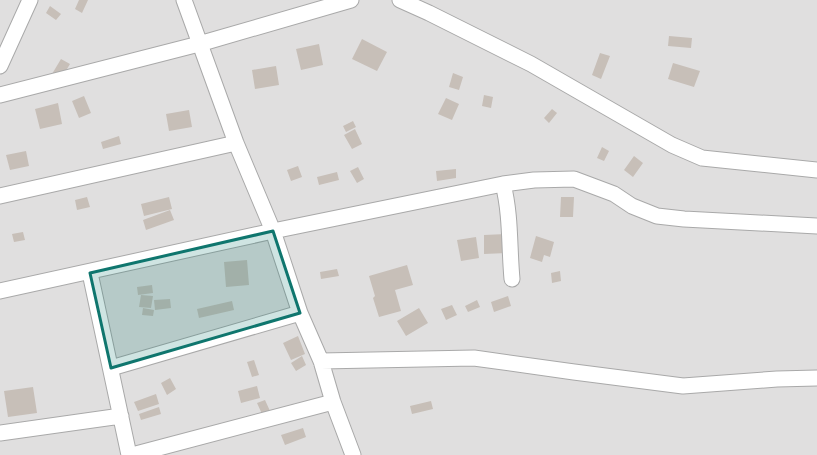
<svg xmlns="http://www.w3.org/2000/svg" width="817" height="455" font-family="Quicksand,sans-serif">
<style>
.residential{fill:#e0dfdf}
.building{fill:#c7bfb8}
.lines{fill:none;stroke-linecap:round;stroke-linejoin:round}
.street-casing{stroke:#a9a9a9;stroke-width:17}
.street{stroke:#fff;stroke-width:15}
.marked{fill:#0f766e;fill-opacity:0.2;stroke:#0f766e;stroke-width:3;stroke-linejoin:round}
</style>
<rect width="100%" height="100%" fill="#f2efe9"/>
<path class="residential" d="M 0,0 L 817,0 L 817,455 L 0,455 Z"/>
<path class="building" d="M 79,0 L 88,0 L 82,13 L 75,9 Z
M 50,6 L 61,14 L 56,20 L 46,13 Z
M 669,36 L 692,38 L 691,48 L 668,46 Z
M 362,39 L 387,52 L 377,71 L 352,59 Z
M 319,44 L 323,65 L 301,70 L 296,49 Z
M 600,53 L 610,56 L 601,79 L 592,75 Z
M 61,59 L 70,64 L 61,79 L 52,74 Z
M 673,63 L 700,71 L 694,87 L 668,79 Z
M 276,66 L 279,85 L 255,89 L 252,70 Z
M 453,73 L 463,77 L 459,90 L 449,87 Z
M 484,95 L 493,97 L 491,108 L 482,106 Z
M 84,96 L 91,113 L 79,118 L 72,101 Z
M 446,98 L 459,104 L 452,120 L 438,114 Z
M 58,103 L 62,124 L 40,129 L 35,109 Z
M 552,109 L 557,113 L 549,123 L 544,118 Z
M 189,110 L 192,127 L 169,131 L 166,114 Z
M 353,121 L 356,127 L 346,132 L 343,126 Z
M 355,129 L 362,144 L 352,149 L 344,135 Z
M 119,136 L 121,144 L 103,149 L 101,142 Z
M 602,147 L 609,151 L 604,161 L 597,158 Z
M 26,151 L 29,166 L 10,170 L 6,155 Z
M 634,156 L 643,163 L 633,177 L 624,170 Z
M 298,166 L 302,177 L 291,181 L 287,170 Z
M 358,167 L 364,179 L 357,183 L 350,171 Z
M 456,169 L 456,178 L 437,181 L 436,171 Z
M 337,172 L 339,180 L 319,185 L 317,177 Z
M 87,197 L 90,207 L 77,210 L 75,200 Z
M 169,197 L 172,209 L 144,216 L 141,204 Z
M 561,197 L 574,197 L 573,217 L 560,217 Z
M 170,210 L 174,220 L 146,230 L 143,220 Z
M 23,232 L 25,240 L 14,242 L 12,234 Z
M 506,234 L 507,253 L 484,254 L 484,235 Z
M 536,236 L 554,242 L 550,257 L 544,255 L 542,262 L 530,258 Z
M 476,237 L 479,258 L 461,261 L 457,240 Z
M 247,260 L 249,285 L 226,287 L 224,262 Z
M 407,265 L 413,285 L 395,290 L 401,311 L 379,317 L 373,298 L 375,296 L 369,276 Z
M 337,269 L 339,276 L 321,279 L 320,272 Z
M 560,271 L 561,281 L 552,283 L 551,273 Z
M 152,285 L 153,293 L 138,295 L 137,287 Z
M 141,295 L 153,296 L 151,308 L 139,307 Z
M 508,296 L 511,306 L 494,312 L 491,302 Z
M 170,299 L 171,308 L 155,310 L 154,300 Z
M 477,300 L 480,307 L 468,312 L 465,306 Z
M 232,301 L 234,310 L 199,318 L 197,309 Z
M 452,305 L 457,315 L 446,320 L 441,309 Z
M 143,308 L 154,310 L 153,316 L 142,315 Z
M 419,308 L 428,323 L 406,336 L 397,321 Z
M 298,336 L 305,354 L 291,360 L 283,343 Z
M 302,356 L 306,365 L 296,371 L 291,363 Z
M 254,360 L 259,375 L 252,377 L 247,362 Z
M 170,378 L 176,389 L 167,395 L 161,383 Z
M 257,386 L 260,398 L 241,403 L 238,391 Z
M 33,387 L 37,413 L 8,417 L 4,391 Z
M 156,394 L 159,404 L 138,411 L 134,402 Z
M 265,400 L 270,411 L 262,414 L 257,403 Z
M 431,401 L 433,409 L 412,414 L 410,406 Z
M 159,407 L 161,414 L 141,420 L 139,414 Z
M 303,428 L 306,437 L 285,445 L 281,435 Z"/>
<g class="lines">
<g class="street-casing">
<path id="street" d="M 184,0 L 236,143 L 273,231 L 300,313 L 321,361 L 333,402 L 353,455
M 400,0 L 429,13 L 531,64 L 672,145 L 702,158 L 817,170
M 0,66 L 30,0
M 0,95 L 199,44 L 351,0
M 503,184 C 511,215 509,247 512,279
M 0,196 L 236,143
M 90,273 L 129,455
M 0,291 L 273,231 L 503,184 L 534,180 L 574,179 L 614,194 L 632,206 L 657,216 L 684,219 L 817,226
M 321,361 L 474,358 L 574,372 L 683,386 L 777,379 L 817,378
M 111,368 L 300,313
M 0,433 L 121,416
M 132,455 L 333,402"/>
</g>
<use href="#street" class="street"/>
</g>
<path class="marked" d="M 273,231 L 300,313 L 111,368 L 90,273 Z"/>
</svg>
